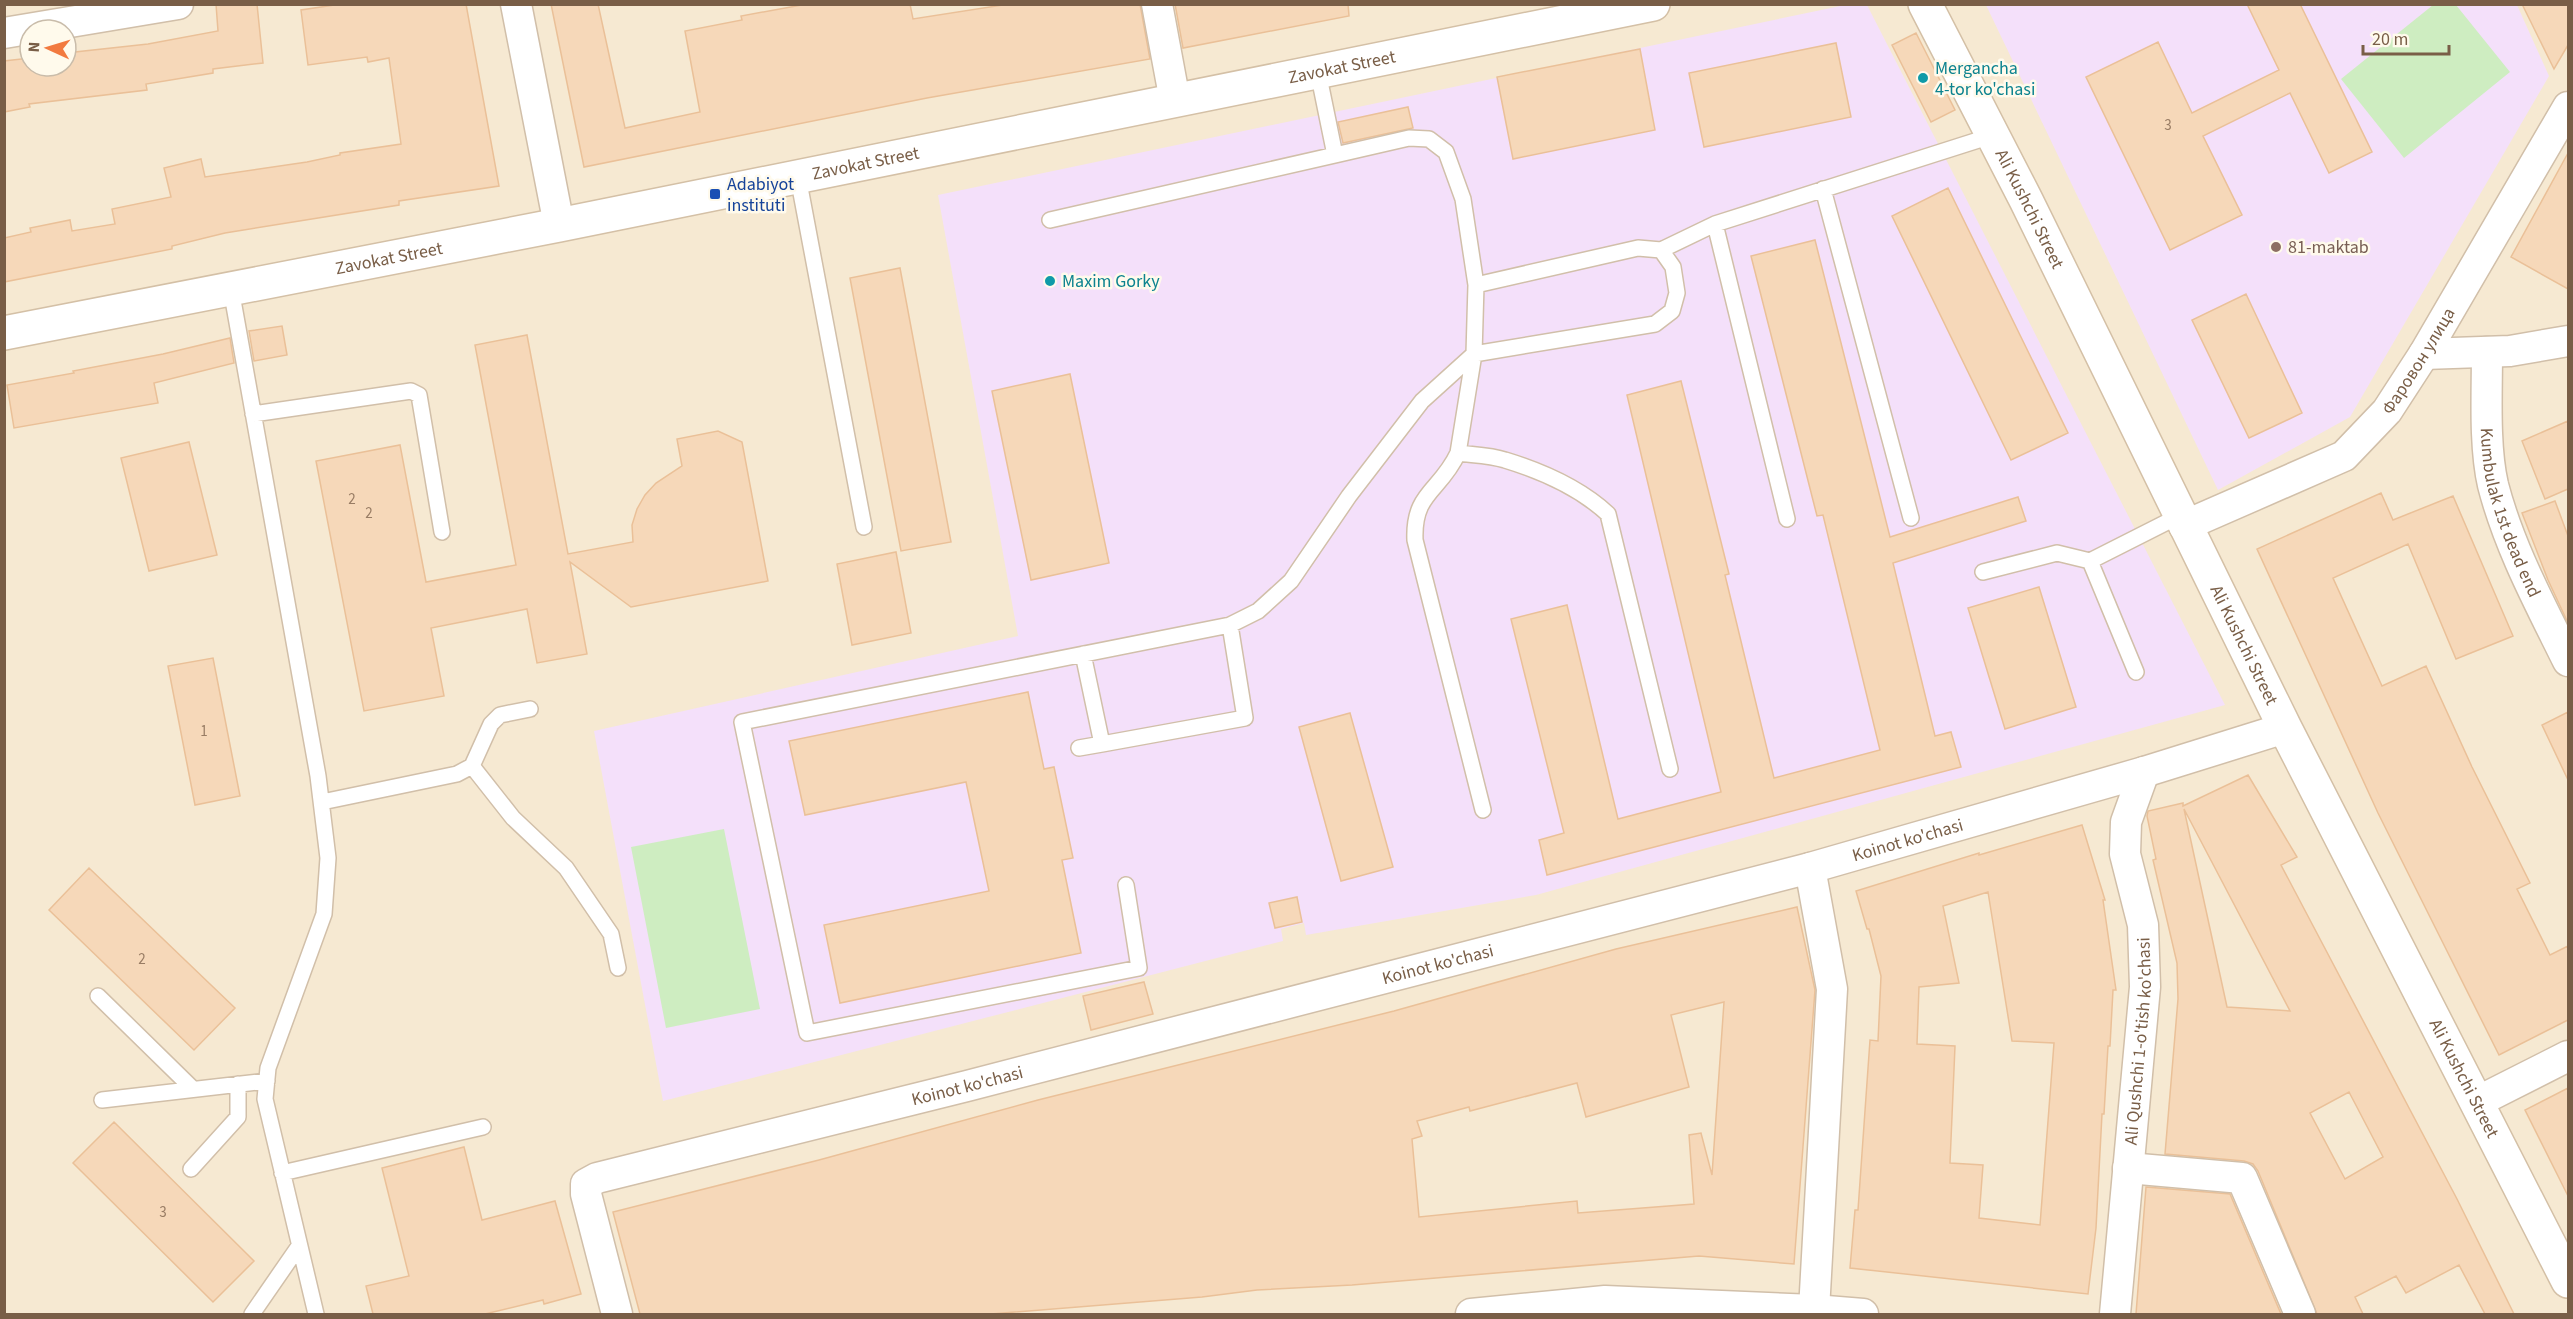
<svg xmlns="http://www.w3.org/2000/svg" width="2573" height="1319" font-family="'Source Sans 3',sans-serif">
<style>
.residential{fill:#f6e9d2;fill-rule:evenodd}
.education{fill:#f4e0fa}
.green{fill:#ceedc1}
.building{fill:#f6d8b9;stroke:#eac098;stroke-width:1.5;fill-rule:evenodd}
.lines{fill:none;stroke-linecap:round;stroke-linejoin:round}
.lane-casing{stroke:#d1bfa9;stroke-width:18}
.street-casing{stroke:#d1bfa9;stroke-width:33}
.secondary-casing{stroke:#d4c0a6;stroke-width:36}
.lane{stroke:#fff;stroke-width:15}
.street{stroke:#fff;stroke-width:30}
.secondary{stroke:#fff;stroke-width:33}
.culture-dot{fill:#0f9aa8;stroke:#fffaec;stroke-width:2}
.transit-dot{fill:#1a4fb4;stroke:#fffaec;stroke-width:2}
.education-dot{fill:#8d6e63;stroke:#fffaec;stroke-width:2}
.labels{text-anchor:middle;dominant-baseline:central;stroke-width:5;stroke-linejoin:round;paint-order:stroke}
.number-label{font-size:15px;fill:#987c64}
.street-label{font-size:18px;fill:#795e47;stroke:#fffaec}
.culture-label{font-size:18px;fill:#0d838f;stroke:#fffaec;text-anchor:start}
.transit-label{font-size:18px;fill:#164399;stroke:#fffaec;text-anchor:start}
.education-label{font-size:18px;fill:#785e54;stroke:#fffaec;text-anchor:start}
</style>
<rect width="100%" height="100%" fill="#fef7e4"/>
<path class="residential" d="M 5,5 L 2568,5 L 2568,1314 L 5,1314 ZM 30,30 L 66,30 L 66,66 L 30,66 Z"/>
<path class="education" d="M 1850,4 L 1867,5 L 2225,705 L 1536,895 L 1306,935 L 1304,923 L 1281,929 L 1283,941 L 663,1101 L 594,731 L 1018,636 L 938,195 Z
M 1986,5 L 2517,5 L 2549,76 L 2350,417 L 2218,490 Z"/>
<path class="green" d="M 2433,5 L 2456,5 L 2510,72 L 2404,158 L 2341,79 Z
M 724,829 L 760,1009 L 666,1028 L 631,847 Z"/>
<path class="building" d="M 216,4 L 257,4 L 263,63 L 213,69 L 213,73 L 146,84 L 147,90 L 29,104 L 30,107 L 4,112 L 4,61 L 30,58 L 30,66 L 66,66 L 66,53 L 148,44 L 218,31 Z
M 341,4 L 466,4 L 499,186 L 399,201 L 399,205 L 225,233 L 172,246 L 172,249 L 4,282 L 4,238 L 31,232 L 30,228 L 70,220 L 72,231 L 115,224 L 112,209 L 171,197 L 164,168 L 201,159 L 205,177 L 307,162 L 340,155 L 340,153 L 401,144 L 389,58 L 368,62 L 367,57 L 308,65 L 301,10 Z
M 551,4 L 598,4 L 625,128 L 700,112 L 685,31 L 742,20 L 741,16 L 807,4 L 910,4 L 913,19 L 1009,4 L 1140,4 L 1150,59 L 927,98 L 584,167 Z
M 1175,4 L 1348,4 L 1349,16 L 1183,48 Z
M 2247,4 L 2300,4 L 2372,152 L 2329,173 L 2290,93 L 2203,136 L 2242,215 L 2170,250 L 2086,77 L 2158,42 L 2192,113 L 2279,70 Z
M 2522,4 L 2568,4 L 2568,45 L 2554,69 Z
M 1916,33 L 1955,110 L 1931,122 L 1892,45 Z
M 1836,43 L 1851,117 L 1704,147 L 1689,73 Z
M 1640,49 L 1655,130 L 1513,159 L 1497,77 Z
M 1408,107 L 1413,128 L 1343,143 L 1338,122 Z
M 2568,153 L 2568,289 L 2511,257 Z
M 1948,188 L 2068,433 L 2011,460 L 1892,216 Z
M 1815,240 L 1890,537 L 2018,497 L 2026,521 L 1893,563 L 1935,736 L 1951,732 L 1961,767 L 1547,875 L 1539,840 L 1564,833 L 1511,619 L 1567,605 L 1618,819 L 1721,792 L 1627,395 L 1681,381 L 1729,574 L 1725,575 L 1774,778 L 1880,750 L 1823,515 L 1817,516 L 1751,256 Z
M 900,268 L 951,542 L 901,551 L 850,278 Z
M 2246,294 L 2302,413 L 2249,438 L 2192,320 Z
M 282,326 L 287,355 L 254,361 L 249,331 Z
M 527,335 L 568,554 L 633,542 L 632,525 L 637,509 L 645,495 L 656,483 L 682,466 L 677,439 L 718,431 L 742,442 L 768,581 L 631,607 L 570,562 L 587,654 L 537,663 L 527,609 L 431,628 L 444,696 L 364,711 L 316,461 L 400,445 L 426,582 L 516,565 L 475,345 Z
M 230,338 L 234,363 L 154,383 L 158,403 L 14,428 L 7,385 L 74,373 L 73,371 L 163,354 Z
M 1070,374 L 1109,563 L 1031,580 L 992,391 Z
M 2568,421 L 2568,489 L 2545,499 L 2522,441 Z
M 189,442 L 217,555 L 149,571 L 121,458 Z
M 2381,493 L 2393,520 L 2453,496 L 2513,636 L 2456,659 L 2408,544 L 2333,578 L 2382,686 L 2426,666 L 2472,767 L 2530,883 L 2517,889 L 2550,955 L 2568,946 L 2568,1020 L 2499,1055 L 2378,813 L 2257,549 Z
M 2555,501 L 2568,536 L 2568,623 L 2548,580 L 2522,513 Z
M 896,552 L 911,633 L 852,645 L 837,564 Z
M 2039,587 L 2076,707 L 2005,729 L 1968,608 Z
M 213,658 L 240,796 L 195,805 L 168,666 Z
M 1028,692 L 1044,769 L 1054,767 L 1073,858 L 1062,860 L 1081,953 L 840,1003 L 824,925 L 989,891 L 966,782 L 805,815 L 789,741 Z
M 2568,712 L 2568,780 L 2542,725 Z
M 1350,713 L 1393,867 L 1341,881 L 1299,727 Z
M 2248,775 L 2297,857 L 2281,865 L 2457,1199 L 2514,1314 L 2485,1314 L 2459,1265 L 2406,1293 L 2396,1276 L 2355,1297 L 2363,1314 L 2317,1314 L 2258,1171 L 2253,1164 L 2244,1161 L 2165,1154 L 2178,999 L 2177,963 L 2153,860 L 2156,859 L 2147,816 L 2148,811 L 2183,803 L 2183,806 ZM 2184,809 L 2290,1011 L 2227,1007 ZM 2349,1092 L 2383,1157 L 2345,1179 L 2310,1113 Z
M 2082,825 L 2105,900 L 2103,900 L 2116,990 L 2113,990 L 2110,1046 L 2108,1046 L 2104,1114 L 2102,1114 L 2096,1228 L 2088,1294 L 1850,1268 L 1855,1210 L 1858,1210 L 1870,1040 L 1878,1041 L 1881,976 L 1869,929 L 1867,929 L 1856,891 L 1979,853 L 1979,855 ZM 1988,892 L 2012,1041 L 2054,1043 L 2040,1225 L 1979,1218 L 1983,1165 L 1950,1163 L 1955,1046 L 1917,1044 L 1919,987 L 1959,983 L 1943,906 Z
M 89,868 L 235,1008 L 194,1050 L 49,910 Z
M 1297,897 L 1302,922 L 1275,928 L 1269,903 Z
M 1797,907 L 1815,990 L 1794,1264 L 1699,1256 L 1352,1285 L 1257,1290 L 1202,1297 L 991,1314 L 640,1314 L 613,1212 L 819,1160 L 1038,1100 L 1394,1011 L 1616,949 ZM 1724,1002 L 1712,1175 L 1701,1133 L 1689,1135 L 1694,1204 L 1578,1213 L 1577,1201 L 1419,1217 L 1412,1139 L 1422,1136 L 1417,1121 L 1469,1107 L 1470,1111 L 1577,1083 L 1586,1117 L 1689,1087 L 1671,1015 Z
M 1144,982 L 1153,1014 L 1091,1030 L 1083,996 Z
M 2568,1088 L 2568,1196 L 2525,1110 Z
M 114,1122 L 254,1261 L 213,1302 L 73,1163 Z
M 464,1147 L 482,1220 L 555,1201 L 581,1294 L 544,1304 L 543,1300 L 485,1314 L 373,1314 L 366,1286 L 409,1276 L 382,1168 Z
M 2146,1187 L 2230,1194 L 2281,1314 L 2136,1314 Z"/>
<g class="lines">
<g class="lane-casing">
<path id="lane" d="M 1318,72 L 1335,155 L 1409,138 L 1429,139 L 1446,152 L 1463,199 L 1476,285 L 1474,354 L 1458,453 C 1440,492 1413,492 1415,540 L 1483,810
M 798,177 L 864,527
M 1823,189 L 1911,518
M 1050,220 L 1335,155
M 1715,224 L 1787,519
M 1661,250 L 1715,224 L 1991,136
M 231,289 L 318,776 L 328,858 L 324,914 L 268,1068 L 265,1099 L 316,1314
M 253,414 L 411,391 L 419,395 L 442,532
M 1458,453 C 1473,455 1490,455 1505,460 C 1541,471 1580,488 1608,514 L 1670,769
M 1983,572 L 2057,553 L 2090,561
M 1083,654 L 1102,744 L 1245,718 L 1230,625
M 2136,672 L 2090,561 L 2179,516
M 1079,748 L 1102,744
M 472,766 L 513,818 L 566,868 L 611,934 L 618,968
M 322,802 L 457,774 L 472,766 L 491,724 L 500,715 L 530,709
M 1126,885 L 1139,968 L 807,1033 L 742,722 L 1230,625 L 1258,611 L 1291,581 L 1349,496 L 1422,401 L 1474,354 L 1655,324 L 1672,311 L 1677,293 L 1673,267 L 1661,250 L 1638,248 L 1476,285
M 98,996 L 193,1089
M 102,1100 L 267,1081
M 191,1169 L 238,1117 L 238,1084
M 282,1173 L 483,1127
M 252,1314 L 299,1246"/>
</g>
<g class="street-casing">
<g id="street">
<path d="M 516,4 L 559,225"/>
<path d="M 1157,4 L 1175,101"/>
<path d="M 4,33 L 178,4"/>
<path id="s1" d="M 2487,352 C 2487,393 2484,446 2493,485 C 2509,547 2540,604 2568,661"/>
<path d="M 2424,354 L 2510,351 L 2568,341"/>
<path id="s2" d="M 2184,526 L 2344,456 L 2387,411 L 2424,354 L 2568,107"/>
<path d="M 1810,868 L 1832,989 L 1814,1310"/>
<path d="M 2477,1102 L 2568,1056"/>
<path d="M 2128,1168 L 2242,1178 L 2300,1314"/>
<path id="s3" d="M 617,1314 L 586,1194 L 586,1184 L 597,1178 L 967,1086 L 1810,868 L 2144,772 L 2285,728"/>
<path d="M 1471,1314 L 1605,1301 L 1814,1310 L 1863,1314"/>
<path id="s4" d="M 2115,1314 L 2145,987 L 2143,925 L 2125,854 L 2126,822 L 2144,772"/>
</g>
</g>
<g class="secondary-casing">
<g id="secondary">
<path id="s5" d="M 1925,4 L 2026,200 L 2285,728 L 2568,1281"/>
<path id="s6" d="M 4,333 L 559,225 L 1653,4"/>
</g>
</g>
<use href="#lane" class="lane"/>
<use href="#street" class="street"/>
<use href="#secondary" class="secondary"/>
</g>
<g class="culture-dot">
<circle cx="1923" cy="78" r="6"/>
<circle cx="1050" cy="281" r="6"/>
</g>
<rect class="transit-dot" x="709" y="188" width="12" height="12" rx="3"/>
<circle class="education-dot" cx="2276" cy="247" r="6"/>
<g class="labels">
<g class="number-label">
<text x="2168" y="125">3</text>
<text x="352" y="499">2</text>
<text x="369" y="513">2</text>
<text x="204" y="731">1</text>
<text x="142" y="959">2</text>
<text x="163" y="1212">3</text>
</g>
<g class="street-label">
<text stroke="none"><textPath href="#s6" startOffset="1364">Zavokat Street</textPath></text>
<text stroke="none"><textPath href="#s6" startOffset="878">Zavokat Street</textPath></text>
<text stroke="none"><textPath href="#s5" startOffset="230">Ali Kushchi Street</textPath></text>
<text stroke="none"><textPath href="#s6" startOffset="392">Zavokat Street</textPath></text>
<text stroke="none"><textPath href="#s2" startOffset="296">Фаровон улица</textPath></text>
<text stroke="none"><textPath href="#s1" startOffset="164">Kumbulak 1st dead end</textPath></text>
<text stroke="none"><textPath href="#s5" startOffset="716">Ali Kushchi Street</textPath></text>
<text stroke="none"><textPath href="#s3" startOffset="1500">Koinot ko'chasi</textPath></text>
<text stroke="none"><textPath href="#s3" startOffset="1014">Koinot ko'chasi</textPath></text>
<text stroke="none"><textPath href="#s4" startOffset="274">Ali Qushchi 1-o'tish ko'chasi</textPath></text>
<text stroke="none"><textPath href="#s5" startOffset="1202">Ali Kushchi Street</textPath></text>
<text stroke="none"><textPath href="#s3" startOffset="528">Koinot ko'chasi</textPath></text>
</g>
<g class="culture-label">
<text x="1935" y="68">Mergancha<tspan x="1935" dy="21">4-tor ko'chasi</tspan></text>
<text x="1062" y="281">Maxim Gorky</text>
</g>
<g class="transit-label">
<text x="727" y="184">Adabiyot<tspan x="727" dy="21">instituti</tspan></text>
</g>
<g class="education-label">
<text x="2288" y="247">81-maktab</text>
</g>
</g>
<rect width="2573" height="1319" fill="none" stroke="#795e47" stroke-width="12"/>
<g transform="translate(48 48) rotate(274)"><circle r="28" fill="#fffaec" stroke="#c9bcaa" stroke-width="1.5"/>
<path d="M0-4.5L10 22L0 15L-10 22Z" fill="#f27a3f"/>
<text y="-9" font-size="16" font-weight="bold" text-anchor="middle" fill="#795e47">N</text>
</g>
<path d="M2363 45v9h86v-9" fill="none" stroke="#795e47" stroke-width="3"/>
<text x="2372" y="45" font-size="18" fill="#795e47" stroke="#fffaec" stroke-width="4.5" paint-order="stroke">20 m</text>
</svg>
